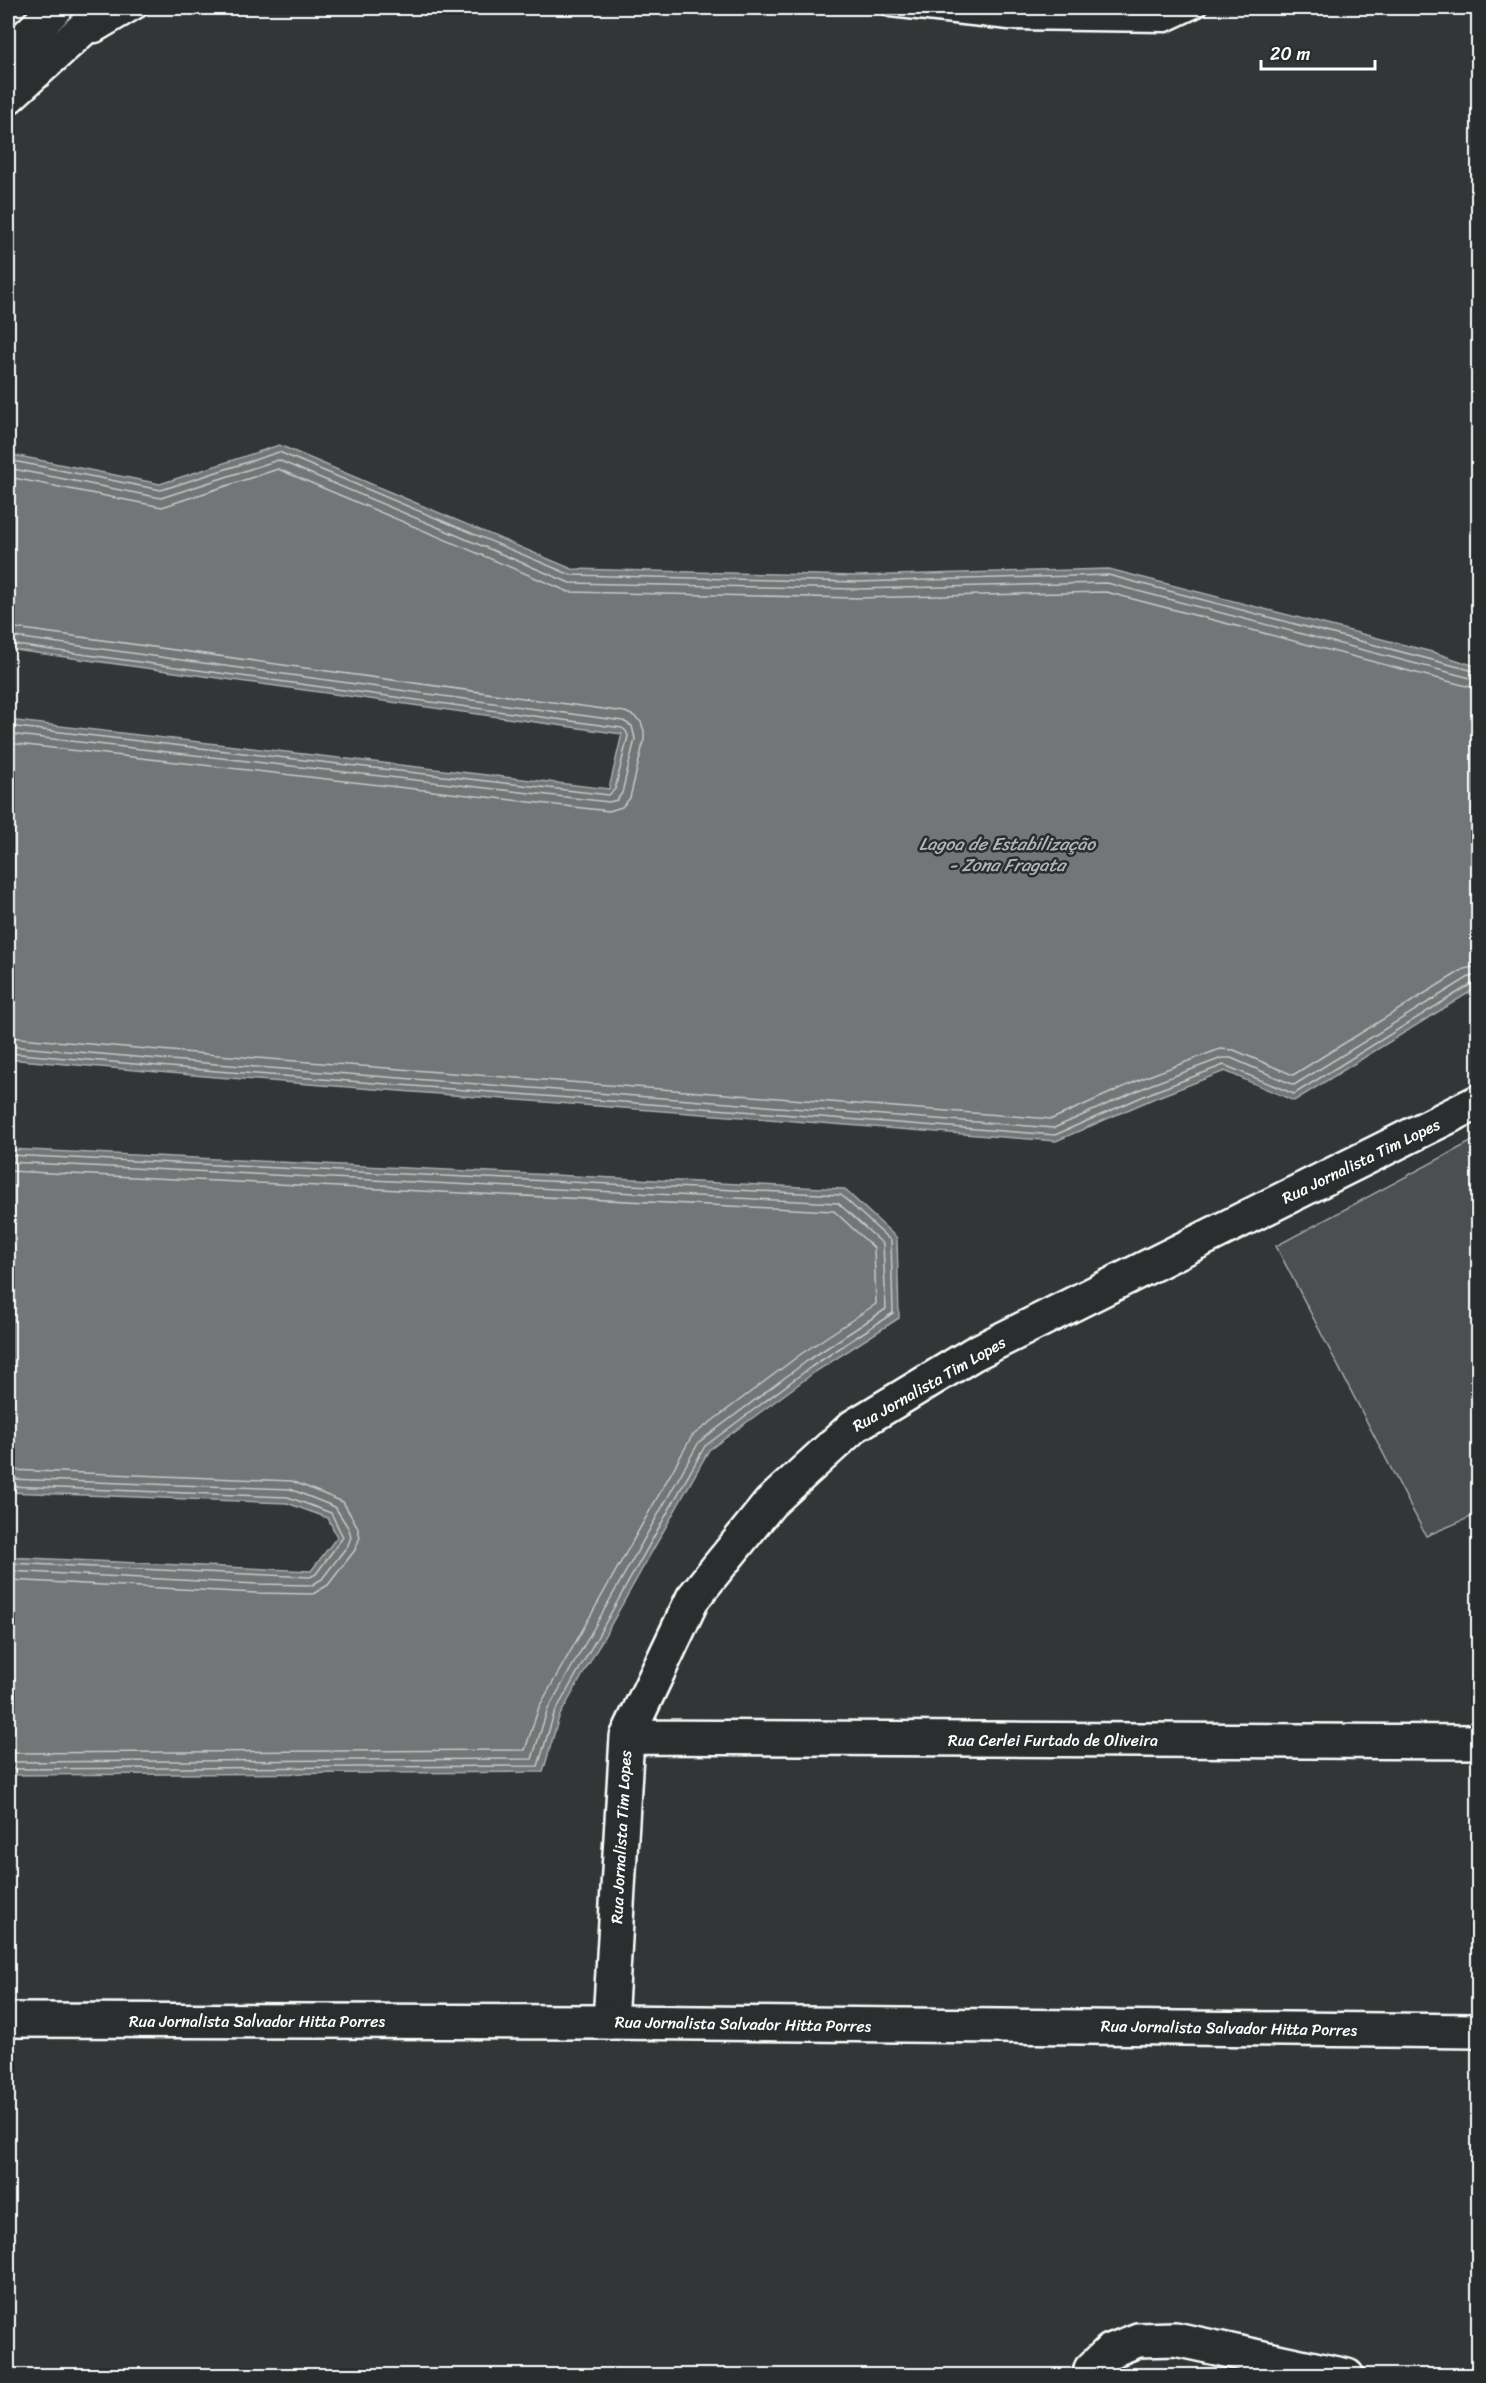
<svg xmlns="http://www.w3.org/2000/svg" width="1486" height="2383" font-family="Sriracha,sans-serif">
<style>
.green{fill:#4c4f50;stroke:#a6a7a8;stroke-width:1.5}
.water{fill:#737576;stroke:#abacad;stroke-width:1.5}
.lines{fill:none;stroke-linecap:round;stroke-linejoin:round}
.shore{stroke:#c7c8c8;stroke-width:1.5}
.lane-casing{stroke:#fff;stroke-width:21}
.street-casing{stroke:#fff;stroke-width:38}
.secondary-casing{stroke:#fff;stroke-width:38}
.primary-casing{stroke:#fff;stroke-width:38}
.lane{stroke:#2a2d2e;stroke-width:16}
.street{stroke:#2a2d2e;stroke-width:33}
.secondary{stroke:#2a2d2e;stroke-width:33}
.primary{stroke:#2a2d2e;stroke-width:33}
.labels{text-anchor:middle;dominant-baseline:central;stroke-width:5;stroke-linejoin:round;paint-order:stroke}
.street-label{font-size:16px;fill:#fff;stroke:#2a2d2e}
.water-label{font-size:18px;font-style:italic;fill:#b2b3b4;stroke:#2a2d2e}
</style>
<rect width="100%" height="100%" fill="#333536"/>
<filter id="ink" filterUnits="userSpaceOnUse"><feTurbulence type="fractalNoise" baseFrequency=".0167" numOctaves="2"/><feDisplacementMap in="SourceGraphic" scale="12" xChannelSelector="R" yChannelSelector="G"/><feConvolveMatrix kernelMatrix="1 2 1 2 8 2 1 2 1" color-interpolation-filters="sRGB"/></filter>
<g filter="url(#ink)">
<path class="green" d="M 1478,1138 L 1478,1514 L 1426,1536 L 1276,1246 Z"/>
<path class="water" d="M 279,445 L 572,569 L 857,576 L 1109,569 L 1436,653 L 1478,667 L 1478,987 L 1294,1101 L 1225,1071 L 1155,1098 L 1056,1141 L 216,1077 L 8,1059 L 8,720 L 609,789 L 622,734 L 8,649 L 8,454 L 160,484 Z
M 8,1149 L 844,1189 L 897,1238 L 899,1318 L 815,1372 L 709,1450 L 559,1717 L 543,1772 L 8,1775 L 8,1557 L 311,1571 L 337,1537 L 328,1518 L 287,1503 L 8,1492 Z"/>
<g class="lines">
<path class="shore" d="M 8,460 L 161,490 L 279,452 L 571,575 L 857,582 L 1108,575 L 1478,672
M 8,468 L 161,498 L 278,460 L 570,583 L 857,589 L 1107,583 L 1478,680
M 8,477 L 162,507 L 278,469 L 569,592 L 857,598 L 1106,592 L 1478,689
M 8,627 L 625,712 L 634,716 L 641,722 L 644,731 L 644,740 L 630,798 L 622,807 L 609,811 L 8,743
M 8,636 L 623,721 L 632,726 L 635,739 L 622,793 L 617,800 L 609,802 L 8,734
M 8,644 L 622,728 L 626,731 L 628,736 L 615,789 L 609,795 L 8,726
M 8,1037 L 218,1055 L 1052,1119 L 1146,1077 L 1220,1049 L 1234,1050 L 1293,1075 L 1464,969 L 1478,966
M 8,1046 L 217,1064 L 1054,1128 L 1150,1085 L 1222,1058 L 1231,1058 L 1294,1085 L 1469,977 L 1478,975
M 8,1053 L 216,1071 L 1055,1135 L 1153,1092 L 1224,1065 L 1294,1094 L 1473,983 L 1478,982
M 8,1155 L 841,1195 L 891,1241 L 893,1313 L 811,1367 L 705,1446 L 554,1714 L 538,1766 L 8,1769
M 8,1162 L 838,1203 L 883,1244 L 886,1309 L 807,1361 L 699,1442 L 547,1711 L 532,1759 L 8,1762
M 8,1171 L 834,1211 L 874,1248 L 876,1304 L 801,1354 L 692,1436 L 539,1707 L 525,1750 L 8,1753
M 8,1470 L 292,1481 L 343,1502 L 357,1526 L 360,1537 L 355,1550 L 328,1585 L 313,1594 L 256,1593 L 8,1580
M 8,1479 L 290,1489 L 335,1507 L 349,1529 L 351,1537 L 348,1545 L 322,1579 L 312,1585 L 256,1584 L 8,1571
M 8,1486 L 288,1497 L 331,1513 L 343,1537 L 316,1574 L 310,1577 L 8,1563"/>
<g class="lane-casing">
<path id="lane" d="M 890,8 L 1009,21 L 1166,23 L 1198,8
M 96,34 L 140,8"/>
</g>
<g class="street-casing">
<path id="street" d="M 627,1737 L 1478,1742
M 610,2022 L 627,1737 L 693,1598 L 770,1503 L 854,1426 L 973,1354 L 1478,1102
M 1090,2376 L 1091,2369 L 1110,2351 L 1138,2340 L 1175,2339 L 1347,2376"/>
</g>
<g class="secondary-casing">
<path id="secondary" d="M 8,2020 L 610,2022 L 1478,2031"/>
</g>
<g class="primary-casing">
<path id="primary" d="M 8,55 L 56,8
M 8,97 L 106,8"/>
</g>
<use href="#lane" class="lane"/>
<use href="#street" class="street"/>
<use href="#secondary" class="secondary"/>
<use href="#primary" class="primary"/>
</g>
</g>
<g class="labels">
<g class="street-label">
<text transform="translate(1361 1161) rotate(-26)">Rua Jornalista Tim Lopes</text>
<text transform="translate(929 1384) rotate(-30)">Rua Jornalista Tim Lopes</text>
<text x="1053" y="1740">Rua Cerlei Furtado de Oliveira</text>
<text transform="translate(621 1837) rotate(-87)">Rua Jornalista Tim Lopes</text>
<text x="257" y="2021">Rua Jornalista Salvador Hitta Porres</text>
<text transform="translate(743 2024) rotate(1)">Rua Jornalista Salvador Hitta Porres</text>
<text transform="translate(1229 2028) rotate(1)">Rua Jornalista Salvador Hitta Porres</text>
</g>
<g class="water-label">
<text x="1007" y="844">Lagoa de Estabilização<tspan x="1007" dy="21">- Zona Fragata</tspan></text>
</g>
</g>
<rect width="1486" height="2383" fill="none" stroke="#2a2d2e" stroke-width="30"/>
<rect x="15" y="15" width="1456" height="2353" fill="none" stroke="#fff" stroke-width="2" filter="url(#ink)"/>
<path d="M1261 60v9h114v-9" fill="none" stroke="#ffffff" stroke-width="3"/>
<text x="1270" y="60" font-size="18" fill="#ffffff" stroke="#2a2d2e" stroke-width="4.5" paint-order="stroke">20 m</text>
</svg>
